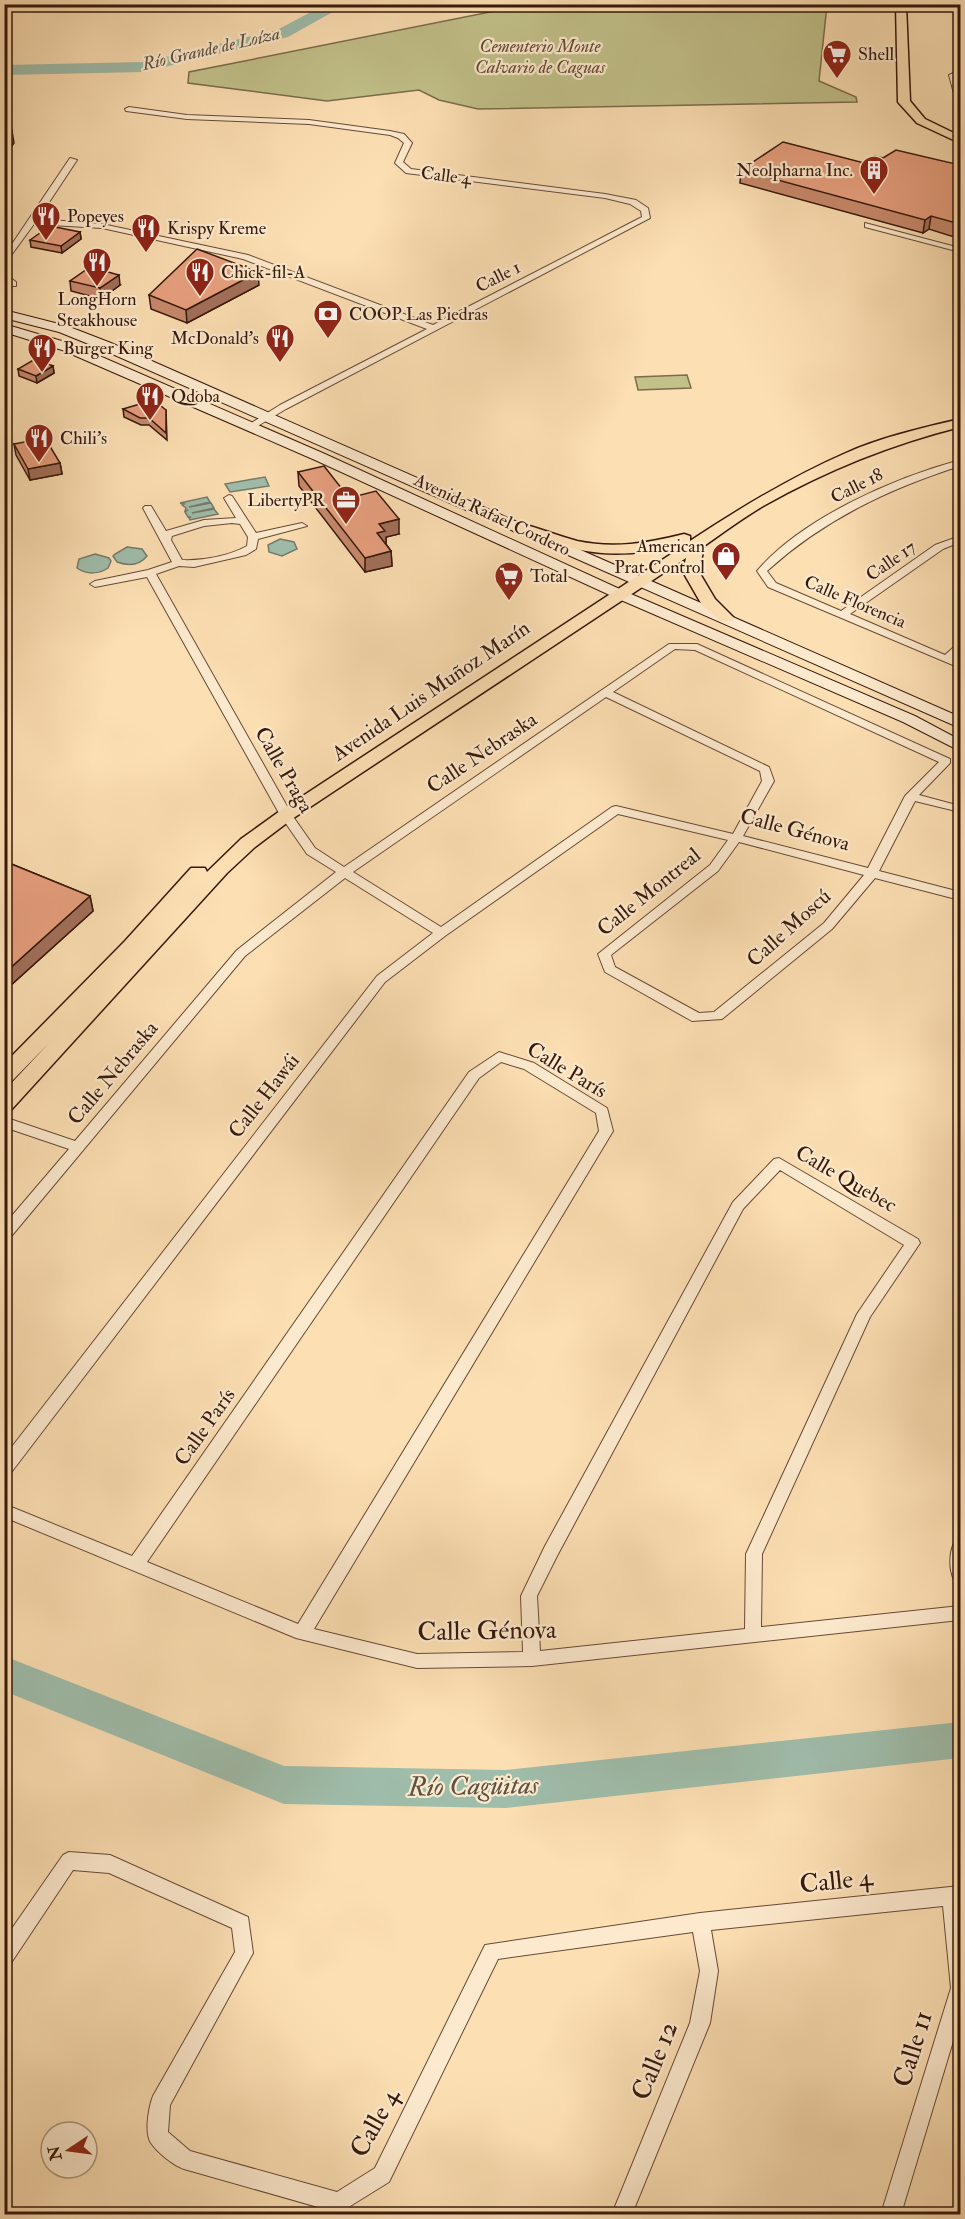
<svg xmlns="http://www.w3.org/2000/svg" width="965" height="2219" font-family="'IM FELL Double Pica',serif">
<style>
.green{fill:#c2c18a;stroke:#7c6c4a;stroke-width:1.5}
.water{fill:#9fbdab;stroke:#757b6b;stroke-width:1.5}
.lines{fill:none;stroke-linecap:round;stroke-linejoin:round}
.river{fill:#9fbdab;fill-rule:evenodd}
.street-casing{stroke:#684a35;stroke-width:2}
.secondary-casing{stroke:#36180b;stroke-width:2}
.primary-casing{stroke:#36180b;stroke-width:3}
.street{fill:#fdeace;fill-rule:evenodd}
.secondary{fill:#fdeace;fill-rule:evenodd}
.primary{fill:#fcdfb3;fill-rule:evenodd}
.wall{fill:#c88a6d;stroke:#36180b;stroke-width:1.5}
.shaded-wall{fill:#a27059;stroke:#36180b;stroke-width:1.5}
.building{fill:#e8a07f;stroke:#36180b;stroke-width:1.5}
.labels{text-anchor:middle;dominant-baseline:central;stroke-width:4.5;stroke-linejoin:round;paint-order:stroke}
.far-park-label{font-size:18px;font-style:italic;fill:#604b31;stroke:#fdeace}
.far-water-label{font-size:18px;font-style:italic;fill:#5b5243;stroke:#fdeace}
.far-poi-label{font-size:18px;fill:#36180b;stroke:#fdeace;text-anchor:start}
.far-street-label{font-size:18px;fill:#36180b;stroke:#fdeace}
.street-label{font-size:21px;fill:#36180b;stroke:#fdeace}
.near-street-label{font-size:26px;fill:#36180b;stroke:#fdeace}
.near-water-label{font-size:27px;font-style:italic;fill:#5b5243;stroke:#fdeace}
</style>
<rect width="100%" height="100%" fill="#fcdfb3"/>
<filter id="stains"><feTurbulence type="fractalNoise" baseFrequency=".00333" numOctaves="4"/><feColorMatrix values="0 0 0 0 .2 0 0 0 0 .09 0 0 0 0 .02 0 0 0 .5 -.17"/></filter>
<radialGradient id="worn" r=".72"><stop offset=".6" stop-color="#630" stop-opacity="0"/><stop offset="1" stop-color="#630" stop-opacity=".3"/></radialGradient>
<path class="green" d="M 827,5 L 819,81 L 856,97 L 857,102 L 478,109 L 439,100 L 419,90 L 327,101 L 188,83 L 189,72 L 525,5 Z
M 687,375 L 691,388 L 638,390 L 635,377 Z"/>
<path class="water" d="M 265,477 L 269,486 L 230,492 L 225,484 Z
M 207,497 L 210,502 L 189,507 L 211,503 L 214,508 L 192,513 L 214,509 L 218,514 L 190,520 L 189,518 L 191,517 L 188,517 L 185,512 L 188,510 L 185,511 L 186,508 L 182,505 L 184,504 L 180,503 Z
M 280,539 L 294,542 L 297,549 L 282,556 L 269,552 L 268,545 Z
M 127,547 L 142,549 L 147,556 C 139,566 128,566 117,562 L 113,556 L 115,554 Z
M 95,554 L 109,558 L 111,561 L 108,568 C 99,574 87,575 77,568 L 79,559 Z"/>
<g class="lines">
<path class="river" d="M 326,4 L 347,4 L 288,37 L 144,72 L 4,75 L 4,65 L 144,62 L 277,30 Z
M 4,1656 L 284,1766 L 506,1770 L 960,1722 L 960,1758 L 506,1808 L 284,1804 L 4,1691 Z"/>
<g class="street-casing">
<path id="street" d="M 955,4 L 960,4 L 960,34 L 957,32 Z
M 960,70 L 960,74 L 957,76 L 960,89 L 960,103 L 956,101 L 949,75 Z
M 129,107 L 187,115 L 309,120 L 390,131 L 404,134 L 412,143 L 403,162 L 411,169 L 605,194 L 636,200 L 648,208 L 650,218 L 286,409 L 251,430 L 248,429 L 248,425 L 280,405 L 427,329 L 243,259 L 102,228 L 34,224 L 4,265 L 4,256 L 70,158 L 77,160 L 38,219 L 102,224 L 248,255 L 433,325 L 642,217 L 641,211 L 630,204 L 605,198 L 406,173 L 395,163 L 404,143 L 398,138 L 390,135 L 309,124 L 187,119 L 126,111 L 125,109 Z
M 865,223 L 960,248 L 960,252 L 865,227 Z
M 4,273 L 16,282 L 16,286 L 10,286 L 4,280 Z
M 960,460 L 960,466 C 888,489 823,520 767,571 L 776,583 L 841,611 L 935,545 L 960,536 L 960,542 L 943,549 L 850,614 L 945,655 L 956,645 L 960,644 L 960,652 L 953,658 L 960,661 L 960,668 L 768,587 L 757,571 C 802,518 894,478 960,460 Z
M 229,495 L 232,496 L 256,533 L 302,523 L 307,526 L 258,539 L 256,549 L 246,555 L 194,567 L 179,566 L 156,574 L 292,815 L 315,848 L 344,867 L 669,644 L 697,644 L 950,759 L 950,763 L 919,795 L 960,806 L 960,812 L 915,801 L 879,871 L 960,892 L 960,900 L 875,878 L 832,929 L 722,1019 L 692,1021 L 605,972 L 598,954 L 710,865 L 728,840 L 618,814 L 445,936 L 385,982 L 10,1474 L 4,1475 L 4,1457 L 377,976 L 433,933 L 345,878 L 245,956 L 9,1239 L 4,1240 L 4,1225 L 69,1149 L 4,1127 L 4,1117 L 75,1141 L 237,950 L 336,872 L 307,854 L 280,815 L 147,577 L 95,587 L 90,584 L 95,581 L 148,570 L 172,562 L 143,508 L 145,506 L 151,506 L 166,531 L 204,520 L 236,518 L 224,498 ZM 232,523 L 240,524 L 248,537 L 247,546 C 229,556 202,561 182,560 L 171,540 L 172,536 L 204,526 ZM 675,649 L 695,650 L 939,762 L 905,796 L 868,868 L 743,836 L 774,781 L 769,767 L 613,692 ZM 606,697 L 760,771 L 762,781 L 733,834 L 616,806 L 612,807 L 441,927 L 353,872 ZM 739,842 L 864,875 L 824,923 L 714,1012 L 699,1013 L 615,967 L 611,955 L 718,871 Z
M 499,1052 L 534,1063 L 607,1108 L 613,1131 L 314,1629 L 417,1654 L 523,1652 L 521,1596 L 545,1546 L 733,1202 L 774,1159 L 779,1158 L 918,1239 L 920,1243 L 870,1317 L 762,1554 L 761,1627 L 960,1606 L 960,1620 L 532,1666 L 417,1668 L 296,1638 L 4,1517 L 4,1504 L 132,1556 L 469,1072 ZM 501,1062 L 524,1069 L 596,1113 L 599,1131 L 298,1624 L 147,1562 L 479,1078 ZM 780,1170 L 904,1245 L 857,1314 L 746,1554 L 745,1629 L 540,1651 L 537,1596 L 557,1556 L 743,1209 Z
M 960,1541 L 960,1582 L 954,1580 C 949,1569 949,1554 954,1543 Z
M 69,1852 L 110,1855 L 248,1917 L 253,1953 L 170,2105 L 168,2132 L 190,2151 L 337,2192 L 375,2168 L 485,1945 L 700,1913 L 960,1886 L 960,2018 L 901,2214 L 881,2214 L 951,1988 L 943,1906 L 711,1930 L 718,1971 L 710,2023 L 632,2214 L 612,2214 L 690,2023 L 700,1971 L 693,1932 L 498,1959 L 389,2182 L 339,2213 L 184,2169 C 173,2165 157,2152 151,2143 C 144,2133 149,2106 153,2096 L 235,1952 L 232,1928 L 109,1873 L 73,1870 L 11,1963 L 4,1966 L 4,1940 L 63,1855 Z"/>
</g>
<g class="secondary-casing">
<path id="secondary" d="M 4,310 L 67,326 L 111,343 L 960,717 L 960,728 L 101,349 L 59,332 L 4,318 Z
M 4,324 L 72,344 L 325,454 L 624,591 L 915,716 L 960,740 L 960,751 L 903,722 L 614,597 L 315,460 L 62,350 L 4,332 Z"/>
</g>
<g class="primary-casing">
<path id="primary" d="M 896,4 L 906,4 L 910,101 L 925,119 L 960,136 L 960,143 L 917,123 L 898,102 Z
M 960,419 L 960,427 C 892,444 827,470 765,505 C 744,517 724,532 704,546 L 699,572 L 715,599 L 734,618 L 732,621 L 720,621 L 702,605 L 683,572 L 686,558 L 292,819 L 255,847 L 227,873 L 11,1110 L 4,1112 L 4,1091 L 50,1042 L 11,1082 L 4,1084 L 4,1064 L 125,941 L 191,868 L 205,868 L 207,872 L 241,839 L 280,811 L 688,543 C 613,562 585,554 514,531 L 511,528 L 514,525 L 519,523 C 539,528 558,536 577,541 C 614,549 648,543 684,534 L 690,536 L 690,541 C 740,508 791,477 846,453 C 882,437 922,428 960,419 Z"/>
</g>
<use href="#street" class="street"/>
<use href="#secondary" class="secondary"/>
<use href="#primary" class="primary"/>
</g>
<path class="wall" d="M 883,158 L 960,165 L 960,232 L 954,237 L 929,229 L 923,233 L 740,183 L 741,170 L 864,163 Z
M 80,232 L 81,239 L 62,253 L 31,247 L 30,240 Z
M 70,281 L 120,285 L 101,299 L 71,291 Z
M 259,285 L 187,323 L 151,309 L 149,295 Z
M 53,366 L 54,373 L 37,383 L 19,376 L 18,369 Z
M 123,409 L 166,410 L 167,440 L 149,425 L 141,425 L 124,417 Z
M 14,444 L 60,463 L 62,474 L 30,480 L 16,455 Z
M 298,472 L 349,498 L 399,534 L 386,537 L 386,544 L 391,551 L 392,566 L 365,572 L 299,486 Z
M 4,861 L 90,896 L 93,911 L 11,985 L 4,982 Z"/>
<path class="shaded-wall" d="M 12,131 L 14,143 L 4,157 L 4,142 Z
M 931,216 L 929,229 L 923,233 L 925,220 Z
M 960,220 L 960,232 L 954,237 L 956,223 Z
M 80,232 L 81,239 L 62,253 L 61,246 Z
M 258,272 L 259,285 L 187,323 L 186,310 Z
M 119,275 L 120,285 L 101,299 L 100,288 Z
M 53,366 L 54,373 L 37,383 L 36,376 Z
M 60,463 L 62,474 L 30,480 L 28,469 Z
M 399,519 L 399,534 L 386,537 L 386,546 L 377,533 L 379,524 Z
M 391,551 L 392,566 L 365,572 L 365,558 Z
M 90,896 L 93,911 L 11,985 L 8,970 Z"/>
<path class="building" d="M 4,130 L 12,131 L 4,142 Z
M 783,142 L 864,163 L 875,156 L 883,158 L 896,150 L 960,165 L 960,220 L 956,223 L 931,216 L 925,220 L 741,170 Z
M 50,226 L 80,232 L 61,246 L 30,240 Z
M 197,249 L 258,272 L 186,310 L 149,295 Z
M 90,267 L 119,275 L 100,288 L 70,281 Z
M 35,359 L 53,366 L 36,376 L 18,369 Z
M 150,401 L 156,402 L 166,410 L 166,433 L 149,418 L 140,418 L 123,409 Z
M 45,438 L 60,463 L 28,469 L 14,444 Z
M 324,466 L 349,498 L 376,491 L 399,519 L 379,524 L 385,531 L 377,533 L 391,551 L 365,558 L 298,472 Z
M 4,861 L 90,896 L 8,970 L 4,968 Z"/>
<defs>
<g id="supermarket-pin" transform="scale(1.5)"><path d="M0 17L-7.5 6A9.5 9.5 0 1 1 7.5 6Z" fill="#8f2418" stroke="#fdeace"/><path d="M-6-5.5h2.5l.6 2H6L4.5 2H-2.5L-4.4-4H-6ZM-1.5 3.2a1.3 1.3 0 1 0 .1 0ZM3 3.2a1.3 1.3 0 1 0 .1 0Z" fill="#fff"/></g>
<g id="building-pin" transform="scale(1.5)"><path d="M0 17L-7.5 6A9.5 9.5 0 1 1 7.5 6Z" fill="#8f2418" stroke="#fdeace"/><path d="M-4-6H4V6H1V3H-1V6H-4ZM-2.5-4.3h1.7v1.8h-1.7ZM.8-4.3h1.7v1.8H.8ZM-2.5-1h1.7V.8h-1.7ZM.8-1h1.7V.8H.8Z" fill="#fff"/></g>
<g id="restaurant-pin" transform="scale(1.5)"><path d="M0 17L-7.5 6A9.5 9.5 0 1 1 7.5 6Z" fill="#8f2418" stroke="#fdeace"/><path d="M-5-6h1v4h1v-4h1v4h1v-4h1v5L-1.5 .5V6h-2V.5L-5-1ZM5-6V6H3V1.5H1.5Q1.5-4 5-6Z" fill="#fff"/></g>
<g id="bank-pin" transform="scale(1.5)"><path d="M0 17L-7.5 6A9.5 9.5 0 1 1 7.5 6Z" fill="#8f2418" stroke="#fdeace"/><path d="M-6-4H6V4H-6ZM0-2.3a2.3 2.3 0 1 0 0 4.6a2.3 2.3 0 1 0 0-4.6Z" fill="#fff"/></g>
<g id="office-pin" transform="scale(1.5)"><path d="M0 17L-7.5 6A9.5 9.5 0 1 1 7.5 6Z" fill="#8f2418" stroke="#fdeace"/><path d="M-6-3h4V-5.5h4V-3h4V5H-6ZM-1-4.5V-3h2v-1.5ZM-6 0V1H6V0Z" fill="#fff"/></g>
<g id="shop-pin" transform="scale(1.5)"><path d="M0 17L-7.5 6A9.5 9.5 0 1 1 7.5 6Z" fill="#8f2418" stroke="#fdeace"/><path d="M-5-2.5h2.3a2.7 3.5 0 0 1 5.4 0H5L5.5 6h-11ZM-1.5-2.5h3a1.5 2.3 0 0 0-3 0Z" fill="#fff"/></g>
</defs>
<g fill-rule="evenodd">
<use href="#supermarket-pin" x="837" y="54"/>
<use href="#building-pin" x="874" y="170"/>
<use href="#restaurant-pin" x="46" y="216"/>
<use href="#restaurant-pin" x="146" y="228"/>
<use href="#restaurant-pin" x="97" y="262"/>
<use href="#restaurant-pin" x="200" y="272"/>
<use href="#bank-pin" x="328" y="314"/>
<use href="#restaurant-pin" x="280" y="338"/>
<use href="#restaurant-pin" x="42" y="348"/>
<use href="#restaurant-pin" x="150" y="396"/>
<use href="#restaurant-pin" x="39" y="438"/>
<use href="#office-pin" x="346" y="500"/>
<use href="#shop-pin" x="726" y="556"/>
<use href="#supermarket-pin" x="509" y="576"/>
</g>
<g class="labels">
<g class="far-park-label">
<text x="540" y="46">Cementerio Monte<tspan x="540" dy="21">Calvario de Caguas</tspan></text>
</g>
<g class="far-water-label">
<text transform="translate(211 49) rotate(-13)">Río Grande de Loíza</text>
</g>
<g class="far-poi-label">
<text x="858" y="54">Shell</text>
<text x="853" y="170" text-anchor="end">Neolpharna Inc.</text>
<text x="67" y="216">Popeyes</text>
<text x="167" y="228">Krispy Kreme</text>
<text x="221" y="272">Chick-fil-A</text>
<text x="97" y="299" text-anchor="middle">LongHorn<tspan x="97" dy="21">Steakhouse</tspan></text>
<text x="349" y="314">COOP Las Piedras</text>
<text x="259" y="338" text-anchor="end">McDonald's</text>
<text x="63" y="348">Burger King</text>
<text x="171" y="396">Qdoba</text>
<text x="60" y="438">Chili's</text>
<text x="325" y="500" text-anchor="end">LibertyPR</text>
<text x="705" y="546" text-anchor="end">American<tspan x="705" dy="21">Prat Control</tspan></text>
<text x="530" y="576">Total</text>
</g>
<g class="far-street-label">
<text transform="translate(446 176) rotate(7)">Calle 4</text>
<text transform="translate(498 277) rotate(-27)">Calle 1</text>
<text transform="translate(857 486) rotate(-27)">Calle 18</text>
<text transform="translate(492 515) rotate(25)">Avenida Rafael Cordero</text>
<text transform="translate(891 561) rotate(-35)">Calle 17</text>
<text transform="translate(855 602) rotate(23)">Calle Florencia</text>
</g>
<g class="street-label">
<text transform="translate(431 691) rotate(-34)">Avenida Luis Muñoz Marín</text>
<text transform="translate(482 753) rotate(-34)">Calle Nebraska</text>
<text transform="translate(284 770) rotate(60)">Calle Praga</text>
<text transform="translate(795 830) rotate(15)">Calle Génova</text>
<text transform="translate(649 892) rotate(-39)">Calle Montreal</text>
<text transform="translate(789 928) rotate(-42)">Calle Moscú</text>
<text transform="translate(567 1070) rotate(31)">Calle París</text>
<text transform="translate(113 1073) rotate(-50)">Calle Nebraska</text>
<text transform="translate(264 1096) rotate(-52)">Calle Hawái</text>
<text transform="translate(846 1179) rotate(30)">Calle Quebec</text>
<text transform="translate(205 1427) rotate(-55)">Calle París</text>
</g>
<g class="near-street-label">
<text transform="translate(487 1631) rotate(-1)">Calle Génova</text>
<text transform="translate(836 1881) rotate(-6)">Calle 4</text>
<text transform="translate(913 2049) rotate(-73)">Calle 11</text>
<text transform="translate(655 2061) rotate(-68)">Calle 12</text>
<text transform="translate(375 2123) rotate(-61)">Calle 4</text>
</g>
<g class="near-water-label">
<text transform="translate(473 1786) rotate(-1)">Río Cagüitas</text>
</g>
</g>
<rect width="965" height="2219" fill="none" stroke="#fcdfb3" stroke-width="24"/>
<rect x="6" y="6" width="953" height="2207" fill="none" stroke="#36180b" stroke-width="3"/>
<rect x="12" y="12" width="941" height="2195" fill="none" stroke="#36180b" stroke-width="1.5"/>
<g transform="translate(69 2150) rotate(257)"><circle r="28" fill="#fdeace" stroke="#ad9680" stroke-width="1.5"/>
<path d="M0-4.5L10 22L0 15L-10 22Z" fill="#8f2418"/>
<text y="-9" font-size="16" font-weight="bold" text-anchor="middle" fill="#36180b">N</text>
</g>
<rect width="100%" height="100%" filter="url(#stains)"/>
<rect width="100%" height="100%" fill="url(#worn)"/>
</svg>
